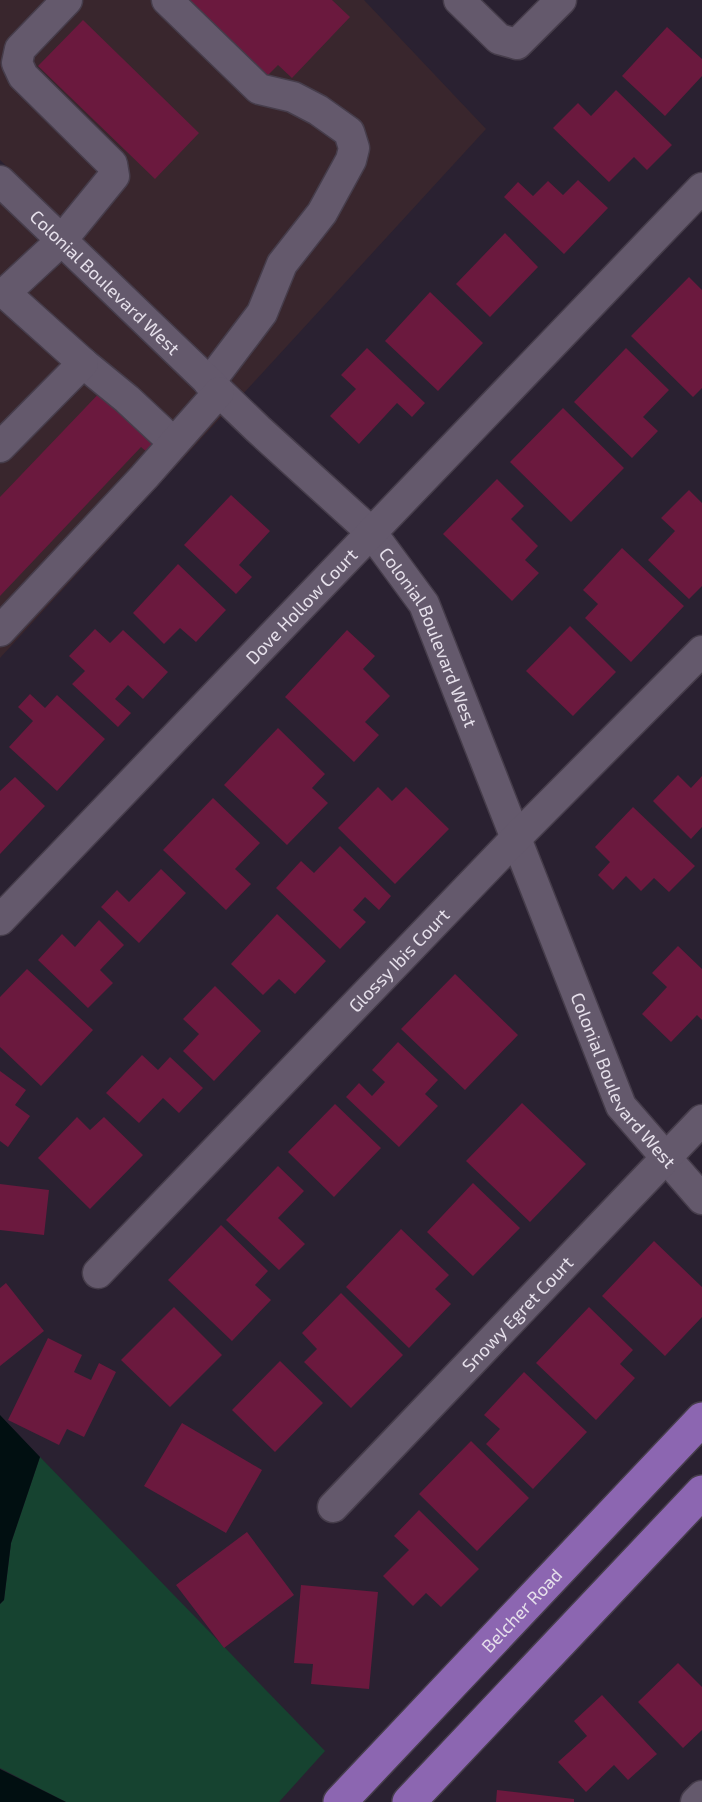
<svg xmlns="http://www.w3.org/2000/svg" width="702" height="1802" font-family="'Exo 2',sans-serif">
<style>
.commercial{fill:#39262d}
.green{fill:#164330}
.water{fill:#010f11}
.building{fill:#6b193e}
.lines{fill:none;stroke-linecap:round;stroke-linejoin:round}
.minor-casing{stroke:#463d4b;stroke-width:33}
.major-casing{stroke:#463d4b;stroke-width:36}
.minor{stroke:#64596c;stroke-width:30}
.major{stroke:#8c66b1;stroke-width:33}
.labels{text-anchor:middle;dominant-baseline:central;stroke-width:4.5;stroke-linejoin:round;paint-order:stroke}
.street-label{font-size:18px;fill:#e6e0eb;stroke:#100c13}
</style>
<rect width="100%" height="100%" fill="#2a2131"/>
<path class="commercial" d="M 0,0 L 364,0 L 486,129 L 243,394 L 0,160 Z
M 0,203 L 222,416 L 0,658 Z"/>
<path class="green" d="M 40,1457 L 325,1751 L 279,1802 L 66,1802 L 0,1768 L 0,1604 L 4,1600 L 11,1543 Z"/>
<path class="water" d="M 0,1415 L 40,1457 L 11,1543 L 4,1600 L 0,1604 Z
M 0,1768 L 0,1769 L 66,1802 L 0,1802 Z"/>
<path class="building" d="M 178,0 L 332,0 L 350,17 L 292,78 L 278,65 L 263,80 Z
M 83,20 L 199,133 L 155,179 L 38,66 Z
M 667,27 L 702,59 L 702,76 L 665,116 L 622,76 Z
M 616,90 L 672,145 L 647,170 L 634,157 L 609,182 L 553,128 L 578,103 L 591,116 Z
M 578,180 L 608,208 L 564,254 L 504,197 L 518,182 L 533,196 L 548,181 L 563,195 Z
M 505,233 L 538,267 L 490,317 L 456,284 Z
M 689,277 L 702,290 L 702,388 L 693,397 L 631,336 Z
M 430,292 L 483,343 L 438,391 L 385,341 Z
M 367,348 L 425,403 L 412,417 L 397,403 L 359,444 L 330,416 L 356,389 L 341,375 Z
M 626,348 L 669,390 L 643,417 L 658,431 L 632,458 L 574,402 Z
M 107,385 L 162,439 L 148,453 L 141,447 L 0,596 L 0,497 Z
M 563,408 L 624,468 L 571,522 L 510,462 Z
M 497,479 L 524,506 L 511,519 L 538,546 L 525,560 L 539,573 L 512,601 L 443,534 Z
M 689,490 L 702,503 L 702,586 L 689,599 L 648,560 L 675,531 L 661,518 Z
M 231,495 L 270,531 L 239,565 L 252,577 L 236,594 L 184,545 Z
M 622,548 L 684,606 L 631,662 L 585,618 L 598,604 L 583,590 Z
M 178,564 L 226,610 L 196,642 L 180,628 L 164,644 L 133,613 Z
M 570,626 L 616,672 L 573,716 L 526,671 Z
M 95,629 L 110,643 L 123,630 L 168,672 L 143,699 L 128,685 L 115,699 L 131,713 L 118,727 L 72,684 L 85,671 L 69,656 Z
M 347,630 L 375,656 L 363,669 L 390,696 L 365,722 L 379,735 L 354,762 L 285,697 Z
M 30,694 L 45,708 L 57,695 L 105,739 L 57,791 L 9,747 L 33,721 L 18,707 Z
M 278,728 L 325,774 L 312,788 L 328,803 L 287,845 L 224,785 Z
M 678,775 L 691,788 L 702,776 L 702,827 L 691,839 L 653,801 Z
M 15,777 L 45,806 L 0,854 L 0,791 Z
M 378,787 L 392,801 L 406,787 L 449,829 L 395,884 L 338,828 Z
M 213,798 L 260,843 L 235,869 L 251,884 L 226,910 L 163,850 Z
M 633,807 L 695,866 L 669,892 L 654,878 L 641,891 L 626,876 L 613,890 L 598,875 L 610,862 L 595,847 Z
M 340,846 L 391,896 L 379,910 L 365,897 L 353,910 L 366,922 L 340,949 L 276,888 L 301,861 L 314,873 Z
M 161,869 L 186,893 L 139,943 L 101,907 L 117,890 L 129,902 Z
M 277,914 L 326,961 L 295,994 L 279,979 L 263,995 L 231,964 Z
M 99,920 L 124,945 L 100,970 L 113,983 L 88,1008 L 38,960 L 62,934 L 75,947 Z
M 678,946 L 702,969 L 702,1020 L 697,1015 L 671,1042 L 642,1014 L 667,987 L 652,973 Z
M 27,969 L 93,1030 L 41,1086 L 0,1047 L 0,997 Z
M 455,974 L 518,1035 L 465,1090 L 401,1029 Z
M 215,986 L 261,1031 L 214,1081 L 183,1051 L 199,1034 L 183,1019 Z
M 398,1042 L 438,1080 L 425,1094 L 438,1106 L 399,1147 L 346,1097 L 359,1083 L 372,1096 L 385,1082 L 372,1070 Z
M 142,1055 L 158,1070 L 170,1057 L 203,1088 L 179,1113 L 163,1098 L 139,1123 L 106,1093 Z
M 0,1071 L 26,1090 L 15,1105 L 30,1116 L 8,1147 L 0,1141 Z
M 522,1103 L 586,1164 L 530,1222 L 466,1161 Z
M 335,1104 L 381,1148 L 334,1197 L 288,1152 Z
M 77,1117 L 90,1130 L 104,1117 L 143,1155 L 90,1209 L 38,1158 Z
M 278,1166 L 304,1191 L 278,1218 L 305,1244 L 279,1270 L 226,1220 Z
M 473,1183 L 520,1228 L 473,1276 L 427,1232 Z
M 0,1184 L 49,1190 L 44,1235 L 0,1230 Z
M 221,1225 L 268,1271 L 255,1285 L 271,1300 L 232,1341 L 168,1280 Z
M 401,1229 L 449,1275 L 435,1289 L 451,1304 L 409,1348 L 346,1287 Z
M 654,1241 L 702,1287 L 702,1317 L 665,1356 L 602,1296 Z
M 6,1283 L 44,1331 L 0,1366 L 0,1288 Z
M 341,1293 L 403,1355 L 351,1408 L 304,1362 L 317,1349 L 302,1333 Z
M 174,1307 L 222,1355 L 170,1407 L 121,1360 Z
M 589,1307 L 633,1350 L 620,1364 L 635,1378 L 596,1420 L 536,1363 Z
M 48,1338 L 82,1355 L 74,1372 L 91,1380 L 99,1363 L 116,1372 L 84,1437 L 67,1429 L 59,1445 L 8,1420 Z
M 280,1361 L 323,1403 L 275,1452 L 232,1410 Z
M 524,1372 L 587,1432 L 533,1489 L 486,1444 L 500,1429 L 484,1415 Z
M 182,1423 L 262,1470 L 226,1533 L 144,1486 Z
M 471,1441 L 529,1498 L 477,1551 L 419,1494 Z
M 419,1510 L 479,1569 L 441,1607 L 426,1593 L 413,1606 L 383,1576 L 409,1550 L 394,1536 Z
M 247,1532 L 294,1595 L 224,1648 L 176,1585 Z
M 301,1585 L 378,1592 L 369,1689 L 311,1684 L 313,1664 L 294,1663 Z
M 678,1663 L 702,1687 L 702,1730 L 683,1748 L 638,1702 Z
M 602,1695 L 657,1754 L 628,1780 L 614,1765 L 586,1792 L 558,1762 L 587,1736 L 574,1721 Z
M 497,1790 L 574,1799 L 574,1802 L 496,1802 Z"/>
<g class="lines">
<g class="minor-casing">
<g id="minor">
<path d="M 167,0 L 259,89 L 293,97 L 318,110 L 349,132 L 354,148 L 351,160 L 322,213 L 282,264 L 262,313 L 209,383"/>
<path d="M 459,0 L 499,39 L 517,44 L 561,0"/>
<path id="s1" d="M 0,181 L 258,429 L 371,532 L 424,604 L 621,1106 L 702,1199"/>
<path d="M 83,363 L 127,399 L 173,442"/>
<path d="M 0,447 L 83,363 L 5,293 L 61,241 L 114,176 L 112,164 L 23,76 L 17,63 L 20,49 L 67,0"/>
<path d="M 0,631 L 144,477 L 219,392"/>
<path id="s2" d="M 0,920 L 702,188"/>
<path id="s3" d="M 98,1273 L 516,838 L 702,651"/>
<path id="s4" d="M 333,1507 L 702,1120"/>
<path d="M 696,1802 L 702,1796"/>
</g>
</g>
<g class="major-casing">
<g id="major">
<path id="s5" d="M 340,1802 L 702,1419"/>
<path d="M 409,1802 L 702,1492"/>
</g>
</g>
<use href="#minor" class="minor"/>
<use href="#major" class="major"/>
</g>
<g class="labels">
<g class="street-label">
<text stroke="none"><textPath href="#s1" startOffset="146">Colonial Boulevard West</textPath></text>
<text stroke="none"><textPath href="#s2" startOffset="435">Dove Hollow Court</textPath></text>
<text stroke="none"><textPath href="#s1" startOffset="632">Colonial Boulevard West</textPath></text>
<text stroke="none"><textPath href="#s3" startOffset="434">Glossy Ibis Court</textPath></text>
<text stroke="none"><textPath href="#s1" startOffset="1118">Colonial Boulevard West</textPath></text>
<text stroke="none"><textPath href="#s4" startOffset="267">Snowy Egret Court</textPath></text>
<text stroke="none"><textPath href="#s5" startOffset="264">Belcher Road</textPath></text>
</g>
</g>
</svg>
